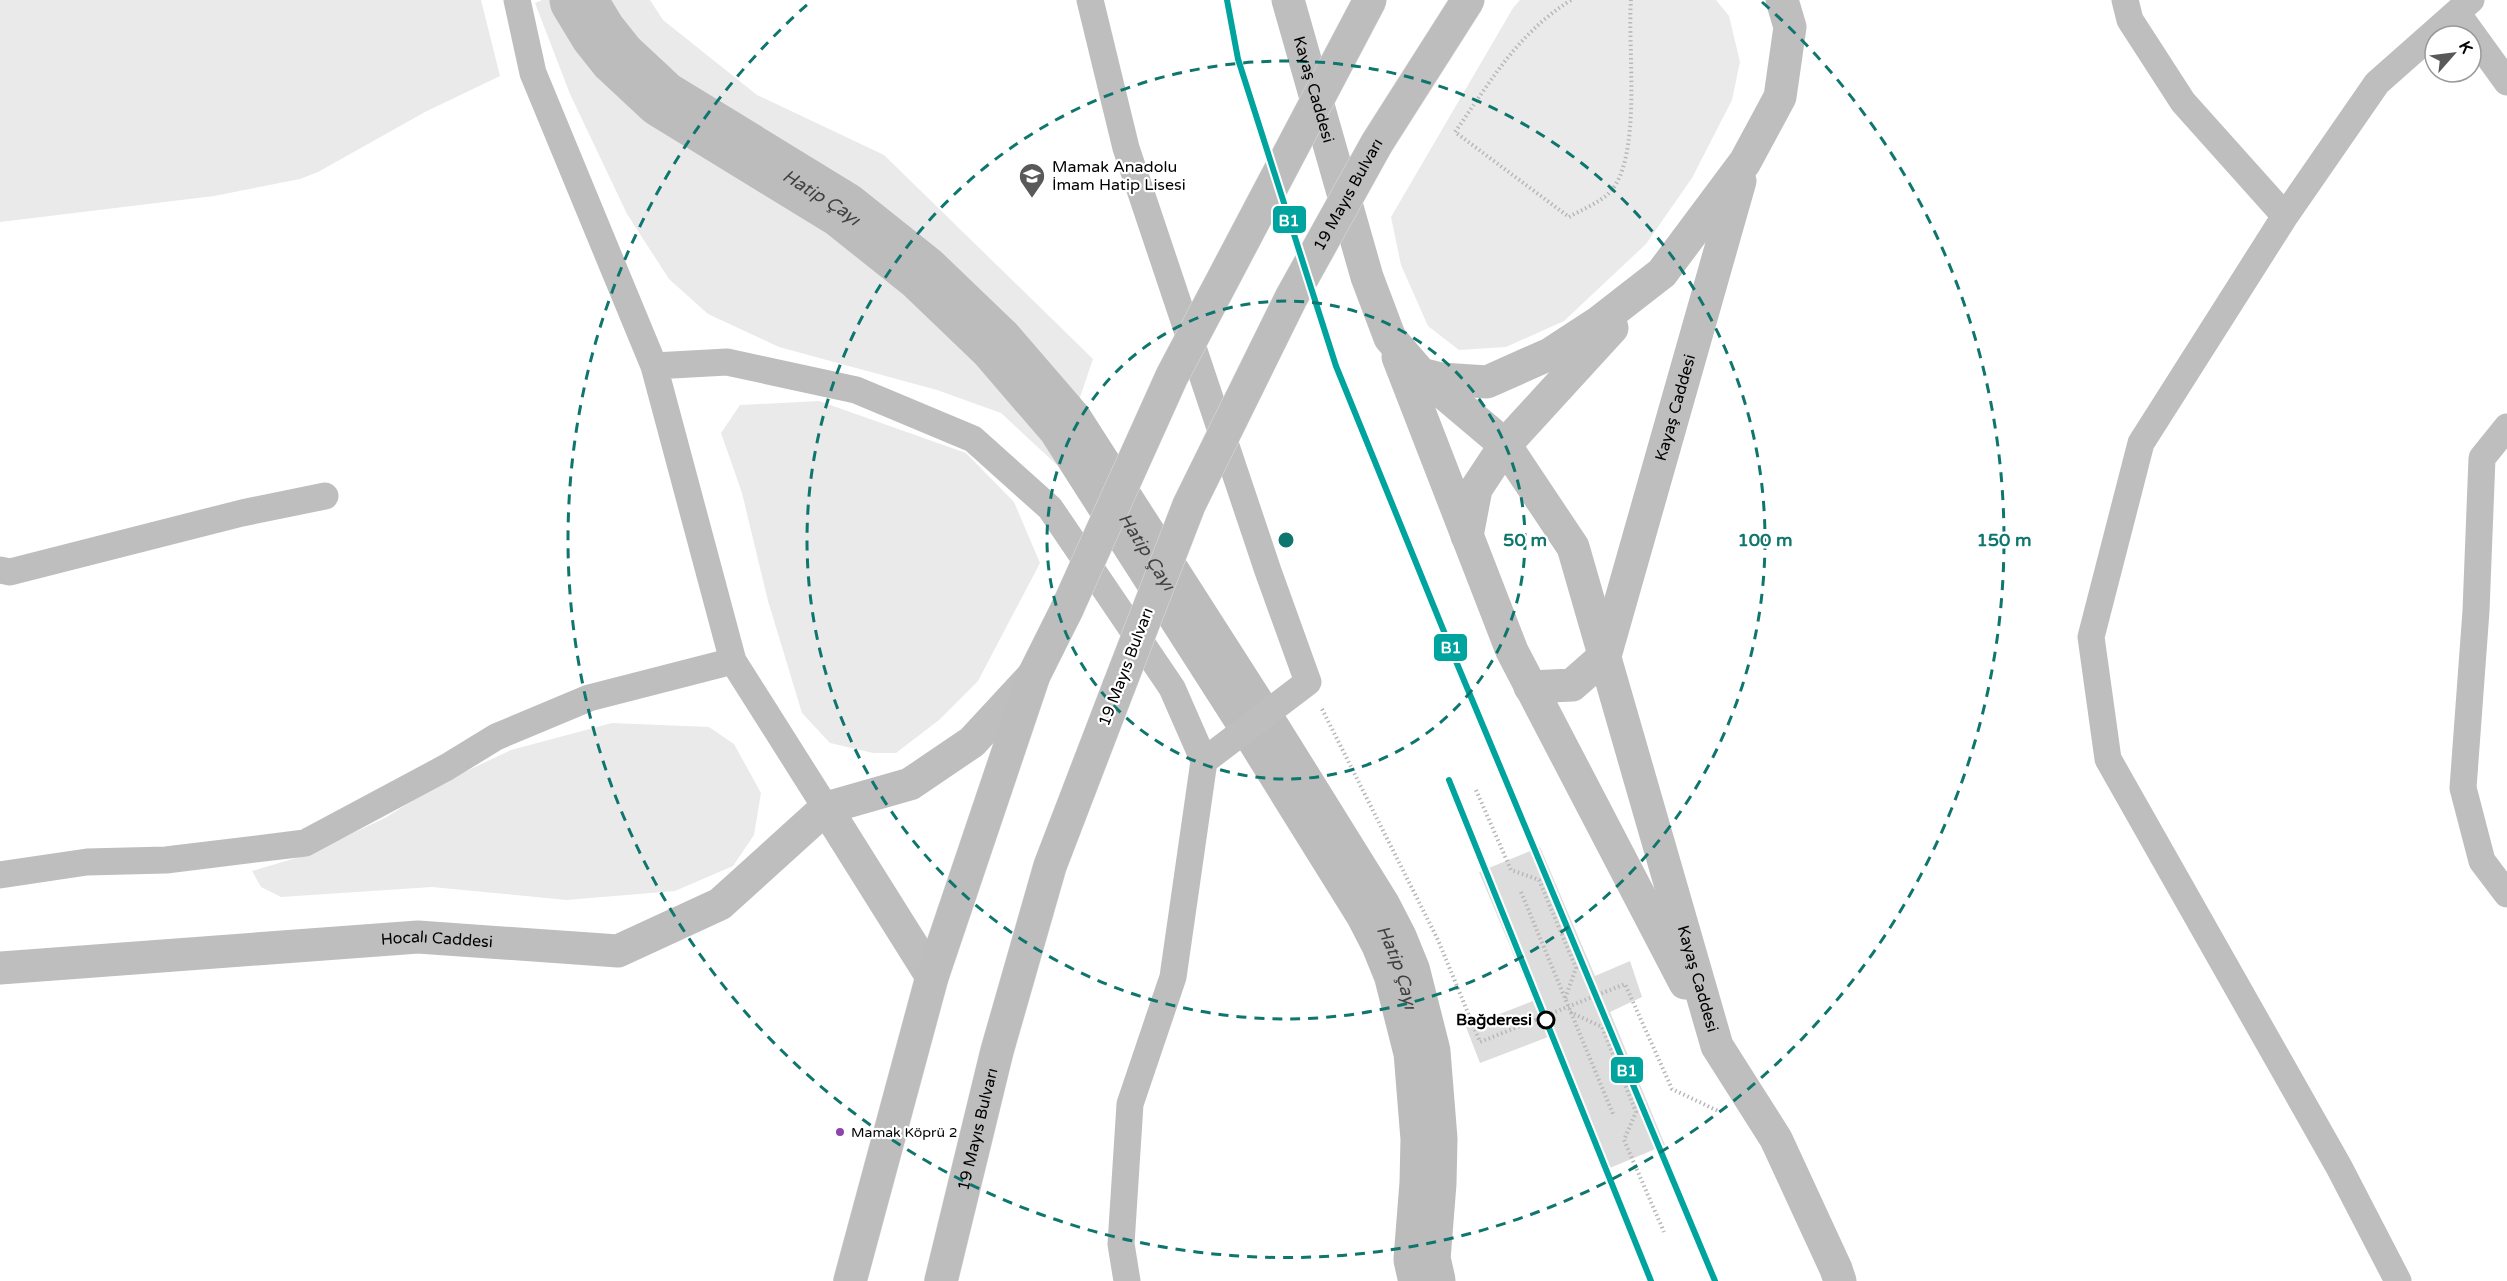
<svg xmlns="http://www.w3.org/2000/svg" width="2507" height="1281" font-family="'Varela Round',sans-serif">
<style>
.green{fill:#eaeaea}
.lines{fill:none;stroke-linecap:round;stroke-linejoin:round}
.river{stroke:#bcbcbc;stroke-width:57}
.building{fill:#ddd}
.trunk-casing{stroke:#dbdbdb;stroke-width:34}
.path{stroke:#b8b8b8;stroke-width:4;stroke-dasharray:1.5 3;stroke-linecap:butt}
.minor{stroke:#bebebe;stroke-width:27}
.tertiary{stroke:#bebebe;stroke-width:33}
.trunk{stroke:#bdbdbd;stroke-width:33}
.trunk-bridge-casing{stroke:#dbdbdb;stroke-width:34;stroke-linecap:butt}
.trunk-bridge{stroke:#bdbdbd;stroke-width:33}
.rail-1-casing{stroke:#fff;stroke-width:10}
.rail-1{stroke:#00a49f;stroke-width:6}
.ring{fill:none;stroke:#0f766e;stroke-width:3;stroke-dasharray:10 8}
.stop-dot{fill:#fff;stroke:#000;stroke-width:3}
.bus-dot{fill:#8e44ad;stroke:#fff;stroke-width:2}
.labels{text-anchor:middle;dominant-baseline:central;stroke-width:4.5;stroke-linejoin:round;paint-order:stroke}
.bus-label{font-size:14px;fill:#000;stroke:#fff;text-anchor:start}
.street-label{font-size:16px;fill:#000;stroke:#fff}
.poi-label{font-size:16px;fill:#000;stroke:#fff;text-anchor:start}
.stop-label{font-size:16px;font-weight:bold;fill:#000;stroke:#fff;text-anchor:end}
.water-label{font-size:18px;font-style:italic;fill:#414141;stroke:#fff}
.centre{fill:#0f766e;stroke:#fff;stroke-width:3}
.ring-label{font-size:18px;text-anchor:middle;font-weight:bold;fill:#0f766e;stroke:#fff;stroke-width:4.5;stroke-linejoin:round;paint-order:stroke}
.line-badge{stroke:#fff;stroke-width:2}
.badge-label{font-size:16px;text-anchor:middle;font-weight:bold;fill:#fff}
</style>
<rect width="100%" height="100%" fill="#fff"/>
<path class="green" d="M 0,0 L 481,0 L 500,76 L 425,112 L 318,172 L 300,179 L 214,196 L 0,222 Z
M 542,0 L 650,0 L 663,20 L 757,95 L 884,155 L 1093,359 L 1057,465 L 1001,413 L 937,390 L 779,347 L 708,314 L 669,279 L 627,214 L 570,94 L 535,3 Z
M 1520,0 L 1716,0 L 1729,16 L 1740,62 L 1732,100 L 1692,178 L 1646,244 L 1564,321 L 1506,347 L 1459,350 L 1428,326 L 1401,265 L 1391,217 L 1513,8 Z
M 819,401 L 966,453 L 1014,502 L 1040,563 L 978,681 L 939,720 L 896,753 L 873,753 L 830,743 L 802,713 L 768,601 L 742,493 L 721,433 L 740,405 Z
M 612,723 L 709,727 L 734,744 L 761,793 L 754,835 L 733,866 L 675,891 L 566,900 L 432,887 L 281,897 L 261,887 L 252,871 L 306,855 L 385,818 L 439,784 L 511,750 Z"/>
<g class="lines">
<path class="river" id="s1" d="M 578,0 L 598,33 L 617,57 L 662,99 L 843,210 L 922,273 L 996,344 L 1065,424 L 1266,738 L 1373,910 L 1389,941 L 1402,973 L 1422,1052 L 1429,1139 L 1428,1183 L 1422,1259 L 1427,1281"/>
</g>
<path class="building" d="M 1540,847 L 1595,976 L 1630,961 L 1642,997 L 1610,1012 L 1665,1145 L 1605,1170 L 1548,1037 L 1480,1063 L 1466,1027 L 1533,1001 L 1479,872 Z"/>
<g class="lines">
<g class="trunk-casing">
<g id="trunk">
<path d="M 850,1281 L 932,977 L 1034,675 L 1067,609"/>
<path id="s6" d="M 941,1281 L 997,1051 L 1050,866 L 1119,686"/>
</g>
</g>
<path class="path" d="M 1571,0 C 1517,34 1491,81 1455,132 L 1569,217 C 1581,210 1599,203 1609,193 C 1643,159 1627,47 1631,0
M 1322,709 L 1438,940 L 1480,1042 L 1625,984 L 1672,1089 L 1718,1111
M 1476,790 L 1511,870 L 1539,880 L 1576,968 L 1565,999
M 1521,892 L 1613,1114
M 1570,1012 L 1602,1027 L 1636,1112 L 1624,1140 L 1664,1232"/>
<path class="minor" d="M 517,0 L 533,73 L 654,366 L 733,661 L 826,808
M 1090,0 L 1126,148 L 1268,571 L 1308,682 L 1204,761 L 1173,977 L 1130,1104 L 1121,1244 L 1127,1281
M 2125,0 L 2130,20 L 2183,102 L 2285,216 L 2377,83 L 2471,0
M 2457,13 L 2507,82
M 2285,216 L 2141,443 L 2091,637 L 2108,759 L 2339,1167 L 2398,1281
M 654,366 L 727,362 L 856,390 L 973,439 L 1050,508 L 1172,688 L 1204,761
M 2507,427 L 2482,458 L 2476,611 L 2463,788 L 2482,861 L 2507,894
M 0,570 L 10,572 L 242,513 L 325,496
M 0,875 L 87,862 L 166,860 L 305,843 L 447,767 L 496,737 L 589,698 L 733,661"/>
<g class="tertiary">
<path id="s2" d="M 1288,0 L 1367,277 L 1390,338 L 1421,374 L 1441,379 L 1487,382 L 1550,354 L 1599,322 L 1662,273 L 1745,162 L 1780,97 L 1790,27 L 1782,0"/>
<path d="M 1398,357 L 1512,651 L 1685,983"/>
<path id="s3" d="M 1421,374 L 1505,445 L 1573,547 L 1717,1046 L 1776,1139 L 1836,1269 L 1840,1281"/>
<path d="M 1467,536 L 1476,489 L 1505,445 L 1612,328"/>
<path id="s4" d="M 1530,687 L 1572,685 L 1605,656 L 1740,181"/>
<path d="M 826,808 L 932,977"/>
<path id="s5" d="M 0,968 L 418,937 L 618,951 L 720,904 L 826,808 L 910,784 L 972,742 L 1034,675"/>
</g>
<use href="#trunk" class="trunk"/>
<g class="trunk-bridge-casing">
<g id="trunk-bridge">
<path d="M 1067,609 L 1172,376 L 1370,0"/>
<path id="s7" d="M 1119,686 L 1189,505 L 1291,298 L 1377,143 L 1468,0"/>
</g>
</g>
<use href="#trunk-bridge" class="trunk-bridge"/>
<g class="rail-1-casing">
<path id="rail-1" d="M 1227,0 L 1238,59 L 1336,366 L 1458,666 L 1715,1281
M 1449,780 L 1651,1281"/>
</g>
<use href="#rail-1" class="rail-1"/>
</g>
<g class="ring">
<circle cx="1286" cy="540" r="239"/>
<circle cx="1286" cy="540" r="479"/>
<path d="M1762 2A718 718 0 1 1 810 2"/>
</g>
<defs>
<g id="school-pin" transform="scale(1.35)"><path d="M0 17L-7.5 6A9.5 9.5 0 1 1 7.5 6Z" fill="#595959" stroke="#fff"/><path d="M0-5L7-2L0 1L-7-2ZM-4 1L0 2.5L4 1V4Q0 6-4 4Z" fill="#fff"/></g>
</defs>
<g fill-rule="evenodd">
<use href="#school-pin" x="1032" y="176"/>
</g>
<circle class="stop-dot" cx="1546" cy="1020" r="8"/>
<circle class="bus-dot" cx="840" cy="1132" r="5"/>
<g class="labels">
<g class="bus-label">
<text x="851" y="1132">Mamak Köprü 2</text>
</g>
<g class="street-label">
<text stroke="none"><textPath href="#s2" startOffset="93">Kayaş Caddesi</textPath></text>
<text stroke="none"><textPath href="#s7" startOffset="543">19 Mayıs Bulvarı</textPath></text>
<text stroke="none"><textPath href="#s4" startOffset="344">Kayaş Caddesi</textPath></text>
<text transform="translate(1126 667) rotate(-69)">19 Mayıs Bulvarı</text>
<text stroke="none"><textPath href="#s5" startOffset="438">Hocalı Caddesi</textPath></text>
<text stroke="none"><textPath href="#s3" startOffset="682">Kayaş Caddesi</textPath></text>
<text stroke="none"><textPath href="#s6" startOffset="156">19 Mayıs Bulvarı</textPath></text>
</g>
<g class="poi-label">
<text x="1052" y="167">Mamak Anadolu<tspan x="1052" dy="18">İmam Hatip Lisesi</tspan></text>
</g>
<g class="stop-label">
<text x="1532" y="1020">Bağderesi</text>
</g>
<g class="water-label">
<text stroke="none"><textPath href="#s1" startOffset="318">Hatip Çayı</textPath></text>
<text stroke="none"><textPath href="#s1" startOffset="804">Hatip Çayı</textPath></text>
<text stroke="none"><textPath href="#s1" startOffset="1290">Hatip Çayı</textPath></text>
</g>
</g>
<circle cx="1286" cy="540" r="9" class="centre"/>
<g class="ring-label">
<text x="1525" y="546">50 m</text>
<text x="1765" y="546">100 m</text>
<text x="2004" y="546">150 m</text>
</g>
<g class="line-badge">
<rect x="1272" y="205" width="35" height="29" rx="6" fill="#00a49f"/>
<rect x="1433" y="633" width="35" height="29" rx="6" fill="#00a49f"/>
<rect x="1610" y="1056" width="34" height="28" rx="6" fill="#00a49f"/>
</g>
<g class="badge-label">
<text x="1289" y="226">B1</text>
<text x="1451" y="653">B1</text>
<text x="1627" y="1076">B1</text>
</g>
<g transform="translate(2453 54) rotate(62)"><circle r="28" fill="#ffffff" stroke="#999999" stroke-width="1.5"/>
<path d="M0-4.5L10 22L0 15L-10 22Z" fill="#595959"/>
<text y="-9" font-size="16" font-weight="bold" text-anchor="middle" fill="#000000">K</text>
</g>
</svg>
